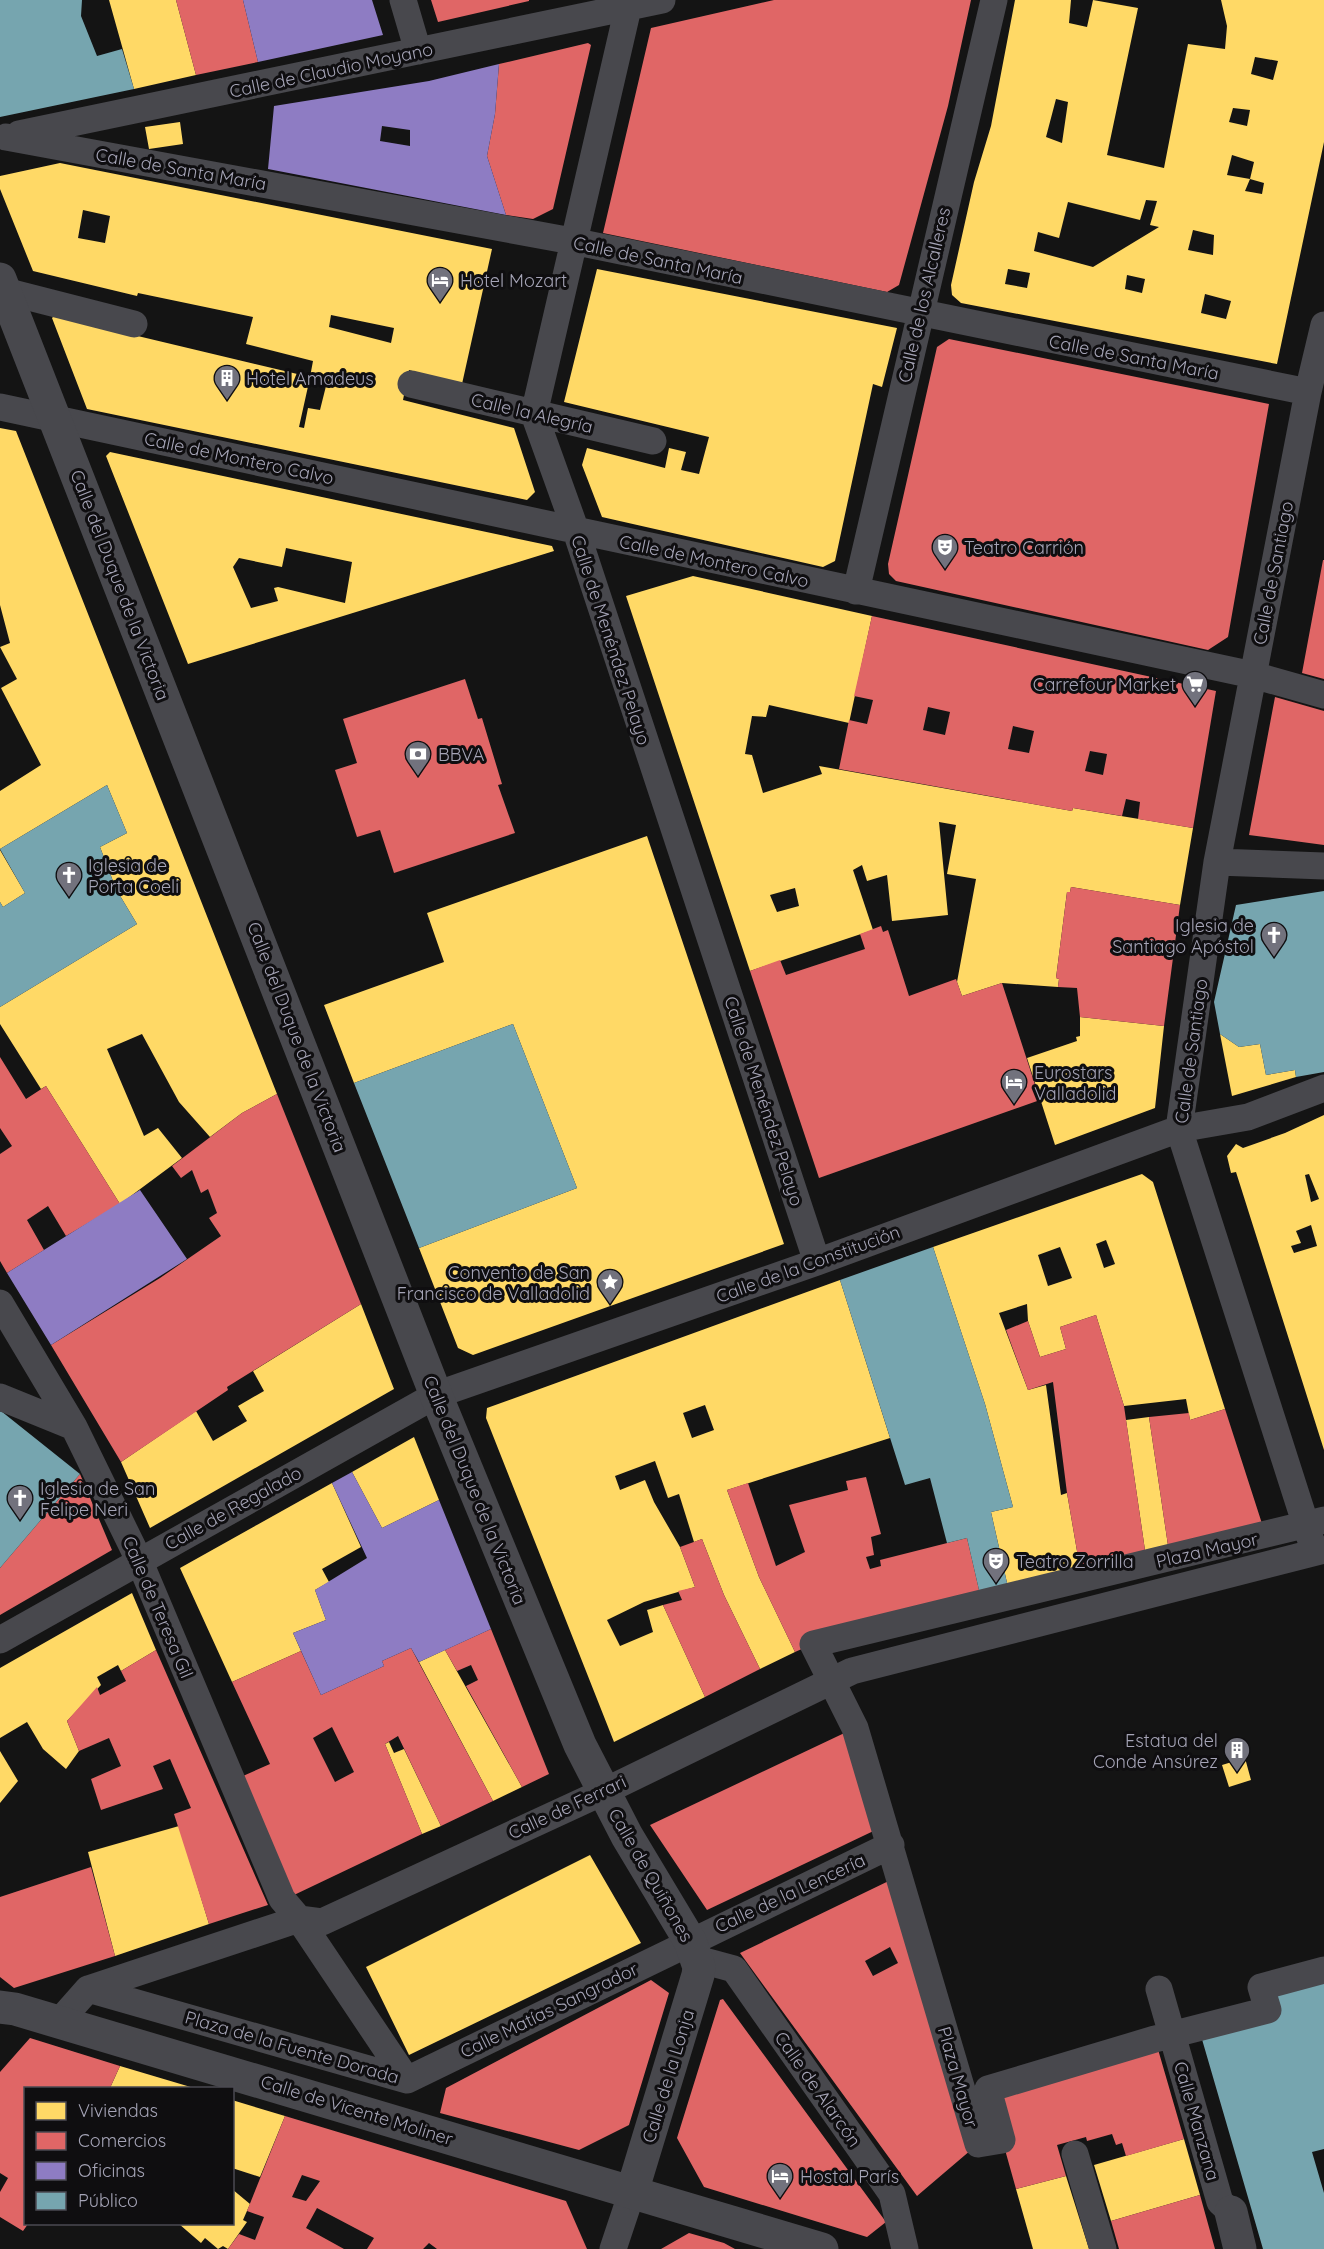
<svg xmlns="http://www.w3.org/2000/svg" width="1324" height="2249" font-family="Quicksand,sans-serif">
<style>
.homes{fill:#ffd966;fill-rule:evenodd}
.shops{fill:#e06666;fill-rule:evenodd}
.offices{fill:#8e7cc3;fill-rule:evenodd}
.public{fill:#76a5af}
.lines{fill:none;stroke-linecap:round;stroke-linejoin:round}
.pedestrian{stroke:#48484d;stroke-width:27}
.minor{stroke:#48484d;stroke-width:33}
.labels{text-anchor:middle;dominant-baseline:central;stroke-width:6;stroke-linejoin:round;paint-order:stroke}
.street-label{font-size:18px;fill:#a5a4b6;stroke:#0f0e10}
.poi-label{font-size:18px;fill:#a5a4b6;stroke:#0f0e10;text-anchor:start}
</style>
<rect width="100%" height="100%" fill="#141414"/>
<path class="homes" d="M 109,0 L 176,0 L 196,75 L 134,89 Z
M 1015,0 L 1071,0 L 1069,23 L 1087,27 L 1093,0 L 1138,8 L 1107,155 L 1164,168 L 1188,44 L 1225,49 L 1227,26 L 1221,0 L 1324,0 L 1324,142 L 1277,364 L 961,303 L 952,295 L 951,285 L 974,182 L 991,126 ZM 1255,57 L 1278,61 L 1273,80 L 1251,74 ZM 1056,99 L 1068,102 L 1062,143 L 1046,137 ZM 1233,108 L 1250,110 L 1247,126 L 1229,122 ZM 1232,155 L 1254,162 L 1250,179 L 1227,175 ZM 1250,179 L 1264,183 L 1262,194 L 1245,191 ZM 1146,200 L 1157,201 L 1150,225 L 1159,227 L 1093,267 L 1034,251 L 1038,232 L 1059,238 L 1068,202 L 1140,220 ZM 1193,230 L 1214,235 L 1213,255 L 1188,250 ZM 1008,269 L 1030,273 L 1027,288 L 1005,284 ZM 1127,275 L 1145,279 L 1142,293 L 1125,289 ZM 1205,294 L 1231,301 L 1226,319 L 1201,313 Z
M 180,122 L 183,144 L 149,149 L 145,127 Z
M 60,163 L 492,249 L 462,384 L 409,370 L 403,400 L 514,428 L 535,492 L 527,500 L 87,409 L 52,318 L 54,316 L 310,377 L 313,361 L 246,344 L 253,317 L 138,293 L 137,296 L 33,271 L 0,189 L 0,176 ZM 83,210 L 110,216 L 105,243 L 78,238 ZM 331,315 L 394,328 L 391,343 L 329,327 ZM 309,382 L 326,386 L 320,410 L 308,408 L 304,428 L 299,427 Z
M 597,269 L 897,328 L 882,387 L 873,384 L 835,561 L 823,567 L 602,517 L 582,465 L 587,448 L 665,468 L 669,448 L 686,452 L 681,470 L 699,474 L 709,437 L 564,402 Z
M 0,428 L 16,431 L 277,1094 L 242,1113 L 210,1137 L 179,1102 L 142,1034 L 107,1049 L 144,1136 L 158,1128 L 182,1158 L 120,1204 L 46,1086 L 41,1089 L 0,1024 L 0,1007 L 137,924 L 116,889 L 100,847 L 127,833 L 107,785 L 0,849 L 0,791 L 41,765 L 1,688 L 17,679 L 0,647 L 10,643 L 0,605 Z
M 110,452 L 552,546 L 554,551 L 188,664 L 106,456 ZM 286,548 L 352,562 L 345,603 L 278,587 L 274,588 L 278,601 L 251,608 L 233,567 L 239,558 L 282,567 Z
M 693,576 L 872,616 L 849,723 L 769,705 L 766,717 L 752,716 L 745,754 L 752,755 L 763,793 L 822,774 L 819,766 L 1072,811 L 1073,808 L 1193,828 L 1180,905 L 1071,887 L 1070,892 L 1067,892 L 1056,978 L 1059,979 L 1058,987 L 1002,983 L 962,996 L 957,982 L 976,879 L 947,874 L 956,825 L 939,822 L 948,915 L 892,921 L 887,875 L 867,881 L 862,865 L 853,870 L 873,930 L 750,971 L 626,596 ZM 795,888 L 799,906 L 777,912 L 770,895 Z
M 647,836 L 784,1244 L 473,1355 L 458,1348 L 419,1248 L 577,1188 L 513,1024 L 354,1083 L 324,1005 L 444,962 L 427,913 Z
M 0,850 L 25,893 L 3,907 L 0,902 Z
M 1080,1017 L 1164,1026 L 1155,1108 L 1055,1145 L 1027,1058 L 1077,1041 L 1076,1037 L 1080,1036 Z
M 1220,1034 L 1239,1047 L 1260,1044 L 1266,1075 L 1295,1070 L 1296,1077 L 1232,1096 Z
M 1324,1115 L 1324,1450 L 1236,1172 L 1231,1173 L 1227,1156 L 1236,1144 L 1243,1148 L 1285,1133 ZM 1309,1174 L 1319,1199 L 1311,1202 L 1305,1175 ZM 1311,1225 L 1317,1246 L 1294,1253 L 1291,1246 L 1301,1243 L 1296,1231 Z
M 1142,1174 L 1153,1182 L 1225,1409 L 1190,1420 L 1186,1399 L 1124,1406 L 1096,1315 L 1060,1327 L 1066,1349 L 1040,1357 L 1028,1321 L 1027,1304 L 999,1313 L 1028,1390 L 1046,1385 L 1061,1495 L 1067,1493 L 1082,1580 L 1010,1596 L 991,1512 L 1013,1507 L 985,1404 L 933,1247 ZM 1106,1240 L 1115,1264 L 1104,1268 L 1096,1244 ZM 1060,1247 L 1072,1278 L 1048,1286 L 1038,1255 Z
M 840,1280 L 890,1438 L 727,1490 L 759,1577 L 795,1652 L 760,1669 L 724,1595 L 702,1539 L 694,1542 L 679,1494 L 668,1498 L 655,1461 L 615,1476 L 620,1490 L 645,1480 L 654,1502 L 680,1547 L 695,1587 L 644,1602 L 607,1620 L 620,1646 L 653,1632 L 647,1610 L 663,1605 L 705,1697 L 614,1742 L 486,1418 L 487,1408 ZM 705,1405 L 714,1430 L 692,1438 L 683,1413 Z
M 361,1304 L 394,1389 L 150,1528 L 121,1462 L 196,1411 L 213,1441 L 247,1421 L 238,1406 L 264,1391 L 253,1371 Z
M 1149,1417 L 1170,1559 L 1147,1564 L 1126,1420 Z
M 414,1437 L 439,1500 L 382,1528 L 352,1472 Z
M 332,1483 L 361,1547 L 322,1569 L 329,1582 L 315,1590 L 326,1620 L 293,1633 L 301,1651 L 232,1682 L 180,1568 Z
M 132,1593 L 156,1650 L 121,1671 L 118,1665 L 97,1677 L 101,1685 L 67,1721 L 79,1751 L 66,1769 L 43,1749 L 27,1722 L 0,1738 L 0,1668 Z
M 445,1650 L 522,1787 L 493,1801 L 419,1662 Z
M 389,1742 L 394,1753 L 404,1749 L 441,1826 L 422,1834 L 385,1744 Z
M 0,1751 L 18,1781 L 0,1803 Z
M 1245,1758 L 1251,1780 L 1229,1787 L 1222,1765 Z
M 179,1826 L 209,1924 L 115,1956 L 88,1852 Z
M 590,1855 L 641,1943 L 409,2055 L 366,1967 Z
M 120,2066 L 194,2088 L 110,2088 Z
M 232,2100 L 285,2116 L 260,2177 L 232,2168 Z
M 1184,2139 L 1200,2195 L 1111,2221 L 1094,2165 Z
M 1066,2176 L 1089,2249 L 1033,2249 L 1016,2189 Z
M 232,2189 L 250,2204 L 243,2220 L 247,2222 L 228,2249 L 223,2246 L 218,2249 L 205,2238 L 201,2243 L 179,2224 L 232,2224 Z"/>
<path class="shops" d="M 176,0 L 243,0 L 258,62 L 196,75 Z
M 431,0 L 529,0 L 529,1 L 438,22 Z
M 774,0 L 971,0 L 948,106 L 899,285 L 887,292 L 603,233 L 651,28 Z
M 588,43 L 591,45 L 553,209 L 533,219 L 506,215 L 487,156 L 495,114 L 499,64 Z
M 949,339 L 1269,404 L 1228,637 L 1208,650 L 896,581 L 889,574 L 888,564 L 937,347 Z
M 1323,560 L 1324,560 L 1324,679 L 1302,673 Z
M 872,616 L 1216,691 L 1193,828 L 1138,819 L 1140,802 L 1126,799 L 1122,816 L 1073,808 L 1072,811 L 839,769 L 849,720 L 867,724 L 873,700 L 854,696 ZM 928,707 L 950,712 L 945,735 L 923,730 ZM 1013,726 L 1034,731 L 1029,753 L 1008,749 ZM 1090,751 L 1107,754 L 1103,775 L 1085,771 Z
M 465,679 L 478,719 L 482,718 L 502,784 L 498,785 L 515,833 L 394,873 L 380,830 L 357,837 L 335,770 L 357,763 L 343,719 Z
M 1275,697 L 1324,711 L 1324,845 L 1249,835 Z
M 1071,887 L 1180,905 L 1164,1026 L 1080,1017 L 1077,988 L 1058,987 L 1059,979 L 1056,978 L 1067,892 L 1070,892 Z
M 881,926 L 883,932 L 888,930 L 909,996 L 956,979 L 962,996 L 1002,983 L 1040,1100 L 819,1178 L 750,971 L 780,960 L 786,975 L 865,949 L 860,934 Z
M 0,1057 L 26,1099 L 46,1086 L 120,1204 L 66,1236 L 48,1206 L 27,1220 L 44,1250 L 7,1273 L 0,1261 L 0,1154 L 12,1146 L 0,1128 Z
M 277,1094 L 361,1304 L 227,1387 L 228,1390 L 121,1462 L 51,1345 L 160,1278 L 221,1236 L 209,1218 L 217,1213 L 208,1189 L 201,1193 L 192,1170 L 181,1178 L 172,1166 L 242,1113 Z
M 1096,1315 L 1124,1406 L 1147,1564 L 1082,1580 L 1067,1493 L 1053,1382 L 1028,1390 L 1006,1330 L 1028,1321 L 1040,1357 L 1066,1349 L 1060,1327 Z
M 1225,1409 L 1266,1536 L 1170,1559 L 1149,1417 L 1189,1413 L 1190,1420 Z
M 80,1474 L 112,1550 L 0,1615 L 0,1568 Z
M 866,1477 L 881,1534 L 871,1537 L 874,1555 L 866,1557 L 870,1569 L 881,1566 L 880,1560 L 967,1538 L 982,1603 L 813,1644 L 795,1652 L 759,1577 L 727,1490 L 748,1483 L 776,1566 L 805,1552 L 789,1505 L 848,1490 L 846,1481 Z
M 702,1539 L 724,1595 L 760,1669 L 705,1697 L 663,1605 L 682,1600 L 678,1591 L 695,1587 L 680,1547 Z
M 491,1629 L 549,1774 L 522,1787 L 466,1686 L 478,1680 L 471,1665 L 457,1671 L 445,1650 Z
M 411,1648 L 493,1801 L 441,1826 L 398,1736 L 385,1744 L 422,1834 L 294,1895 L 243,1776 L 270,1764 L 232,1682 L 301,1651 L 321,1695 L 384,1666 L 382,1661 ZM 332,1727 L 354,1772 L 335,1782 L 313,1738 Z
M 156,1650 L 268,1905 L 209,1924 L 174,1814 L 191,1808 L 170,1759 L 153,1766 L 163,1789 L 101,1810 L 91,1779 L 121,1766 L 109,1738 L 79,1751 L 67,1721 L 97,1687 L 100,1695 L 126,1681 L 121,1671 Z
M 855,1728 L 884,1826 L 707,1910 L 650,1825 Z
M 91,1867 L 115,1956 L 14,1988 L 0,1977 L 0,1897 Z
M 899,1876 L 978,2144 L 917,2196 L 740,1953 ZM 890,1947 L 898,1963 L 873,1976 L 865,1961 Z
M 651,1980 L 669,1993 L 629,2125 L 579,2150 L 440,2113 L 446,2088 Z
M 723,1999 L 886,2222 L 867,2237 L 704,2187 L 677,2138 L 720,2000 Z
M 30,2038 L 120,2066 L 110,2088 L 26,2088 L 26,2224 L 28,2224 L 23,2231 L 0,2217 L 0,2192 L 8,2178 L 0,2173 L 0,2072 Z
M 1155,2039 L 1184,2139 L 1126,2156 L 1122,2143 L 1116,2145 L 1112,2134 L 1087,2141 L 1086,2137 L 1057,2145 L 1066,2176 L 1016,2189 L 988,2089 Z
M 285,2116 L 566,2201 L 587,2249 L 437,2249 L 429,2243 L 423,2249 L 367,2249 L 374,2238 L 317,2208 L 306,2228 L 344,2249 L 228,2249 L 239,2234 L 255,2240 L 264,2217 L 247,2211 ZM 302,2175 L 320,2181 L 306,2201 L 292,2197 Z
M 1200,2195 L 1215,2249 L 1119,2249 L 1111,2221 Z
M 689,2233 L 724,2243 L 735,2249 L 661,2249 Z"/>
<path class="offices" d="M 243,0 L 372,0 L 383,35 L 258,62 Z
M 499,64 L 495,114 L 487,156 L 506,215 L 268,169 L 274,106 L 429,81 ZM 382,126 L 410,130 L 410,146 L 380,141 Z
M 140,1190 L 187,1259 L 51,1345 L 7,1273 Z
M 352,1472 L 382,1528 L 439,1500 L 491,1629 L 419,1662 L 411,1648 L 382,1661 L 384,1666 L 321,1695 L 293,1633 L 326,1620 L 315,1590 L 367,1558 L 332,1483 Z"/>
<path class="public" d="M 0,0 L 82,0 L 81,16 L 97,56 L 122,49 L 134,89 L 0,117 Z
M 107,785 L 127,833 L 100,847 L 116,889 L 137,924 L 0,1007 L 0,902 L 3,907 L 25,893 L 0,849 Z
M 1324,891 L 1324,1072 L 1296,1077 L 1295,1070 L 1266,1075 L 1260,1044 L 1239,1047 L 1220,1034 L 1214,1002 L 1236,905 Z
M 513,1024 L 577,1188 L 419,1248 L 354,1083 Z
M 933,1247 L 985,1404 L 1013,1507 L 991,1512 L 1010,1596 L 982,1603 L 967,1538 L 947,1543 L 930,1478 L 905,1485 L 840,1280 Z
M 1,1411 L 80,1474 L 0,1568 L 0,1412 Z
M 1324,1970 L 1324,2149 L 1312,2152 L 1324,2193 L 1324,2249 L 1263,2249 L 1199,2029 L 1268,2010 L 1261,1987 Z"/>
<g class="lines">
<path class="pedestrian" d="M 403,0 L 418,51
M 628,8 L 534,414 L 576,531 L 817,1262
M 19,134 L 662,0
M 6,137 L 572,241 L 1308,392
M 5,291 L 134,324
M 411,384 L 653,441
M 0,407 L 1253,675 L 1324,695
M 856,591 L 994,0
M 1217,862 L 1324,866
M 0,1303 L 74,1427 L 139,1560 L 282,1899 L 299,1919 L 322,1922 L 603,1792 L 852,1671 L 1324,1550
M 0,1397 L 74,1427
M 1324,1520 L 813,1644 L 855,1728 L 978,2144 L 1002,2140 L 988,2089 L 1155,2039 L 1268,2010 L 1261,1987 L 1324,1970
M 1311,1541 L 1179,1129 L 1217,862 L 1308,392 L 1324,325
M 0,1640 L 436,1395 L 817,1262 L 1179,1129 L 1248,1117 L 1324,1088
M 697,1959 L 734,1969 L 892,2194 L 905,2249
M 88,1989 L 299,1919 L 407,2080
M 1159,1989 L 1220,2202 L 1231,2212
M 58,2023 L 88,1989 L 407,2080
M 407,2080 L 891,1845
M 1075,2154 L 1103,2249
M 613,2249 L 632,2192"/>
<path class="minor" d="M 0,279 L 436,1395 L 580,1745 L 627,1836 L 690,1941 L 699,1967 L 698,1975 L 632,2192
M 0,2007 L 15,2009 L 822,2249
M 1231,2212 L 1240,2249"/>
</g>
<defs>
<g id="hotel-pin" transform="scale(1.35)"><path d="M0 17L-7.5 6A9.5 9.5 0 1 1 7.5 6Z" fill="#72727d" stroke="#0f0e10"/><path d="M-6-4.5h1.5V1H6V5H4.5V3h-9V5H-6ZM-4 0a1.8 1.8 0 1 1 3.6 0ZM.5 0V-2.5h3Q6-2.5 6 0Z" fill="#fff"/></g>
<g id="building-pin" transform="scale(1.35)"><path d="M0 17L-7.5 6A9.5 9.5 0 1 1 7.5 6Z" fill="#72727d" stroke="#0f0e10"/><path d="M-4-6H4V6H1V3H-1V6H-4ZM-2.5-4.3h1.7v1.8h-1.7ZM.8-4.3h1.7v1.8H.8ZM-2.5-1h1.7V.8h-1.7ZM.8-1h1.7V.8H.8Z" fill="#fff"/></g>
<g id="theatre-pin" transform="scale(1.35)"><path d="M0 17L-7.5 6A9.5 9.5 0 1 1 7.5 6Z" fill="#72727d" stroke="#0f0e10"/><path d="M-5-5.5Q0-4 5-5.5V0Q5 5 0 6Q-5 5-5 0ZM-3.3-2.5H-1v1.5H-3.3ZM1-2.5H3.3v1.5H1ZM-2.8 1Q0 5.5 2.8 1Z" fill="#fff"/></g>
<g id="supermarket-pin" transform="scale(1.35)"><path d="M0 17L-7.5 6A9.5 9.5 0 1 1 7.5 6Z" fill="#72727d" stroke="#0f0e10"/><path d="M-6-5.5h2.5l.6 2H6L4.5 2H-2.5L-4.4-4H-6ZM-1.5 3.2a1.3 1.3 0 1 0 .1 0ZM3 3.2a1.3 1.3 0 1 0 .1 0Z" fill="#fff"/></g>
<g id="bank-pin" transform="scale(1.35)"><path d="M0 17L-7.5 6A9.5 9.5 0 1 1 7.5 6Z" fill="#72727d" stroke="#0f0e10"/><path d="M-6-4H6V4H-6ZM0-2.3a2.3 2.3 0 1 0 0 4.6a2.3 2.3 0 1 0 0-4.6Z" fill="#fff"/></g>
<g id="church-pin" transform="scale(1.35)"><path d="M0 17L-7.5 6A9.5 9.5 0 1 1 7.5 6Z" fill="#72727d" stroke="#0f0e10"/><path d="M-1.2-6h2.4v3.5h3.3v2.4h-3.3V6h-2.4V-.1h-3.3v-2.4h3.3Z" fill="#fff"/></g>
<g id="sight-pin" transform="scale(1.35)"><path d="M0 17L-7.5 6A9.5 9.5 0 1 1 7.5 6Z" fill="#72727d" stroke="#0f0e10"/><path d="M0-6L1.8-2.2L6-1.7L2.9 1.2L3.7 5.4L0 3.3L-3.7 5.4L-2.9 1.2L-6-1.7L-1.8-2.2Z" fill="#fff"/></g>
</defs>
<g fill-rule="evenodd">
<use href="#hotel-pin" x="440" y="280"/>
<use href="#building-pin" x="227" y="378"/>
<use href="#theatre-pin" x="945" y="547"/>
<use href="#supermarket-pin" x="1195" y="684"/>
<use href="#bank-pin" x="418" y="754"/>
<use href="#church-pin" x="69" y="875"/>
<use href="#church-pin" x="1274" y="935"/>
<use href="#hotel-pin" x="1014" y="1082"/>
<use href="#sight-pin" x="610" y="1282"/>
<use href="#church-pin" x="20" y="1498"/>
<use href="#theatre-pin" x="996" y="1561"/>
<use href="#building-pin" x="1237" y="1750"/>
<use href="#hotel-pin" x="780" y="2176"/>
</g>
<g class="labels">
<g class="street-label">
<text transform="translate(331 70) rotate(-12)">Calle de Claudio Moyano</text>
<text transform="translate(181 169) rotate(10)">Calle de Santa María</text>
<text transform="translate(658 260) rotate(12)">Calle de Santa María</text>
<text transform="translate(924 295) rotate(-77)">Calle de los Alcalleres</text>
<text transform="translate(1134 357) rotate(11)">Calle de Santa María</text>
<text transform="translate(532 413) rotate(13)">Calle la Alegría</text>
<text transform="translate(239 458) rotate(12)">Calle de Montero Calvo</text>
<text transform="translate(714 561) rotate(12)">Calle de Montero Calvo</text>
<text transform="translate(1273 573) rotate(-79)">Calle de Santiago</text>
<text transform="translate(120 585) rotate(69)">Calle del Duque de la Victoria</text>
<text transform="translate(611 640) rotate(72)">Calle de Menéndez Pelayo</text>
<text transform="translate(297 1037) rotate(69)">Calle del Duque de la Victoria</text>
<text transform="translate(1191 1051) rotate(-82)">Calle de Santiago</text>
<text transform="translate(764 1101) rotate(72)">Calle de Menéndez Pelayo</text>
<text transform="translate(808 1264) rotate(-20)">Calle de la Constitución</text>
<text transform="translate(475 1490) rotate(68)">Calle del Duque de la Victoria</text>
<text transform="translate(233 1508) rotate(-29)">Calle de Regalado</text>
<text transform="translate(1207 1550) rotate(-13)">Plaza Mayor</text>
<text transform="translate(158 1607) rotate(67)">Calle de Teresa Gil</text>
<text transform="translate(567 1807) rotate(-25)">Calle de Ferrari</text>
<text transform="translate(651 1875) rotate(60)">Calle de Quiñones</text>
<text transform="translate(790 1893) rotate(-25)">Calle de la Lencería</text>
<text transform="translate(549 2010) rotate(-26)">Calle Matías Sangrador</text>
<text transform="translate(292 2047) rotate(16)">Plaza de la Fuente Dorada</text>
<text transform="translate(668 2076) rotate(-73)">Calle de la Lonja</text>
<text transform="translate(958 2077) rotate(74)">Plaza Mayor</text>
<text transform="translate(818 2089) rotate(55)">Calle de Alarcón</text>
<text transform="translate(357 2110) rotate(17)">Calle de Vicente Moliner</text>
<text transform="translate(1197 2121) rotate(74)">Calle Manzana</text>
</g>
<g class="poi-label">
<text x="460" y="280">Hotel Mozart</text>
<text x="246" y="378">Hotel Amadeus</text>
<text x="964" y="547">Teatro Carrión</text>
<text x="1176" y="684" text-anchor="end">Carrefour Market</text>
<text x="438" y="754">BBVA</text>
<text x="88" y="865">Iglesia de<tspan x="88" dy="21">Porta Coeli</tspan></text>
<text x="1254" y="925" text-anchor="end">Iglesia de<tspan x="1254" dy="21">Santiago Apóstol</tspan></text>
<text x="1034" y="1072">Eurostars<tspan x="1034" dy="21">Valladolid</tspan></text>
<text x="590" y="1272" text-anchor="end">Convento de San<tspan x="590" dy="21">Francisco de Valladolid</tspan></text>
<text x="40" y="1488">Iglesia de San<tspan x="40" dy="21">Felipe Neri</tspan></text>
<text x="1016" y="1561">Teatro Zorrilla</text>
<text x="1218" y="1740" text-anchor="end">Estatua del<tspan x="1218" dy="21">Conde Ansúrez</tspan></text>
<text x="800" y="2176">Hostal París</text>
</g>
</g>
<rect x="24" y="2087" width="210" height="138" fill="#0f0e10" stroke="#4b4a52" stroke-width="1.5"/>
<rect x="36" y="2102" width="30" height="18" fill="#ffd966" stroke="#4b4a52" stroke-width="1.5"/>
<text x="78" y="2117" font-size="18" fill="#a5a4b6">Viviendas</text>
<rect x="36" y="2132" width="30" height="18" fill="#e06666" stroke="#4b4a52" stroke-width="1.5"/>
<text x="78" y="2147" font-size="18" fill="#a5a4b6">Comercios</text>
<rect x="36" y="2162" width="30" height="18" fill="#8e7cc3" stroke="#4b4a52" stroke-width="1.5"/>
<text x="78" y="2177" font-size="18" fill="#a5a4b6">Oficinas</text>
<rect x="36" y="2192" width="30" height="18" fill="#76a5af" stroke="#4b4a52" stroke-width="1.5"/>
<text x="78" y="2207" font-size="18" fill="#a5a4b6">Público</text>
</svg>
